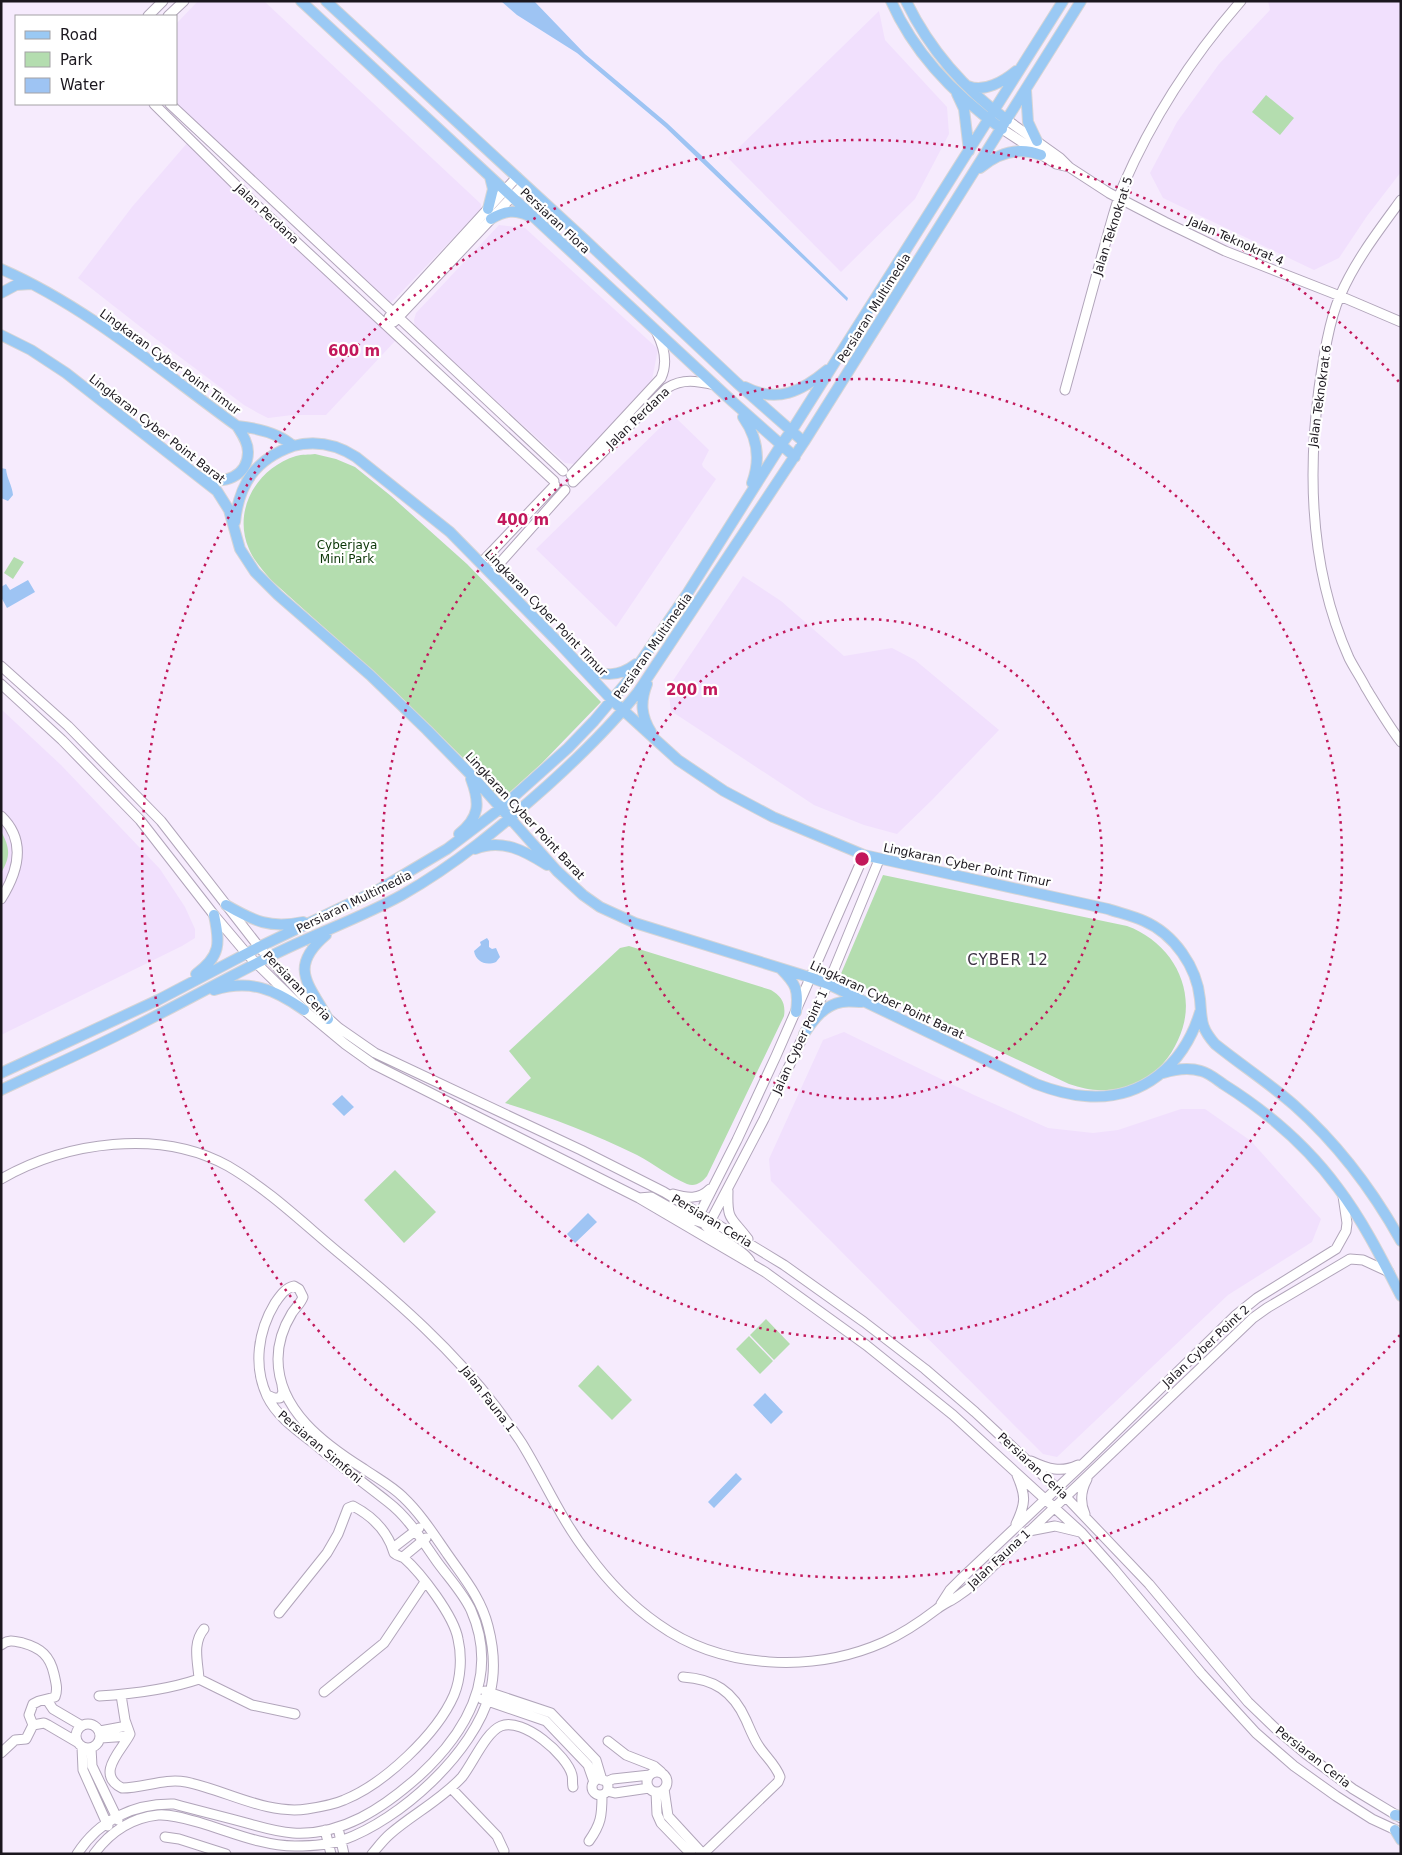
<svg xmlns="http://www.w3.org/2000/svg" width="1402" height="1855" font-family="'DejaVu Sans',sans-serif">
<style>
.built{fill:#f1e0fd}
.green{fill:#b4ddaf}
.water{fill:#9ec4f3}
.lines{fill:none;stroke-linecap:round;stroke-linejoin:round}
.minor-casing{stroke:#b1a5ba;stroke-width:11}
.major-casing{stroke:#d6d5d6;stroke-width:12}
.minor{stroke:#fff;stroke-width:9}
.major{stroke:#9ac9f4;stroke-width:10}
.ring{fill:none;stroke:#c2185b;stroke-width:2.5;stroke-dasharray:2.5 5}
.labels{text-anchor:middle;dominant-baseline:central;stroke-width:4.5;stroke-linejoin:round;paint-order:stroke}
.street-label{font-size:12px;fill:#1b171e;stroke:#fff}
.park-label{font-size:12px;fill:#0a3506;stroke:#fff}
.quarter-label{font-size:15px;letter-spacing:1px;fill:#3a3041;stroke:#fff}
.centre{fill:#c2185b;stroke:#fff;stroke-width:2.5}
.ring-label{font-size:15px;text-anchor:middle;font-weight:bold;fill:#c2185b;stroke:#fff;stroke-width:4.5;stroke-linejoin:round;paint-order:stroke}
</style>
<rect width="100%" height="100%" fill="#f6ebfd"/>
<path class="built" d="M 198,1 L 264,1 L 481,204 L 481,209 L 388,306 L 172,104 L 176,104 L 176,24 Z
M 1268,1 L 1401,1 L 1401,172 L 1367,216 L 1339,258 L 1314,270 L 1163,198 L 1150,173 L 1177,122 L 1219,64 L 1270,10 Z
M 879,11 L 885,40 L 947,107 L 949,134 L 915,199 L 841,272 L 728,158 Z
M 188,142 L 396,340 L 326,415 L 292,415 L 268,418 L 258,413 L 244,405 L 156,339 L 78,278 L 132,207 Z
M 499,225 L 525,228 L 658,349 L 652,380 L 574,464 L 565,463 L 415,328 L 414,320 L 416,313 Z
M 673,415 L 709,450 L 702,464 L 703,467 L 716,479 L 616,627 L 536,549 Z
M 743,576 L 781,601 L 844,656 L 892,648 L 915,660 L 999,730 L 933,799 L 897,834 L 864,825 L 814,805 L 671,711 L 668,688 Z
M 1,709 L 61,765 L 160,869 L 185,907 L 195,929 L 195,938 L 182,946 L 1,1035 Z
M 844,1032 L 974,1095 L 1048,1128 L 1093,1133 L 1118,1130 L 1181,1109 L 1205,1109 L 1251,1141 L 1321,1219 L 1312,1242 L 1228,1295 L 1057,1457 L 1043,1454 L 771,1181 L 769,1159 L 823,1040 Z"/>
<path class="green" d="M 1266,95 L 1294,118 L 1280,135 L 1252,112 Z
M 315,454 L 336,459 L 355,467 L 391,496 L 467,564 L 601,702 L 542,763 L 501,800 L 461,756 L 394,690 L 271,580 C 263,570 254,561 249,549 C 232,510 257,468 296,456 C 302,454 309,455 315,454 Z
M 14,557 L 24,562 L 13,579 L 4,573 Z
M 1,831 C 10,848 11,856 1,873 Z
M 883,875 L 1127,926 C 1174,943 1200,994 1178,1040 C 1170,1058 1157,1073 1140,1081 C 1129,1086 1118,1090 1107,1090 C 1093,1091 1082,1088 1069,1084 L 840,976 Z
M 629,946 L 771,990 C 781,996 786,1003 784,1016 L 707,1176 C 702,1182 696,1187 687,1184 C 670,1177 654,1164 637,1155 C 594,1134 550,1117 505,1103 L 531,1078 L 509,1051 L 620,948 Z
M 395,1170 L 436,1212 L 404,1243 L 364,1200 Z
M 766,1319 L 790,1344 L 774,1360 L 750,1335 Z
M 749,1336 L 773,1361 L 760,1374 L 736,1349 Z
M 598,1365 L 632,1400 L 612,1420 L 578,1386 Z"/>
<path class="water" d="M 501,1 L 534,1 L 585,54 L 667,123 L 701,155 L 848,298 L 847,301 L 665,127 L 577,53 L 517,15 Z
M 1,468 L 6,469 C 7,479 12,485 13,495 L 8,501 L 1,498 Z
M 28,580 L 35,592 L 7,608 L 1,597 L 1,587 L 6,584 L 10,590 Z
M 487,938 L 489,941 L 489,947 L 492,949 L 496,948 L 500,957 L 496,962 C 486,966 476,962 474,951 L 481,945 L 480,942 Z
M 342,1095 L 354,1107 L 344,1116 L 332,1104 Z
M 588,1213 L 597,1222 L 575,1243 L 567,1234 Z
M 765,1393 L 783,1412 L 771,1424 L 753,1405 Z
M 736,1473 L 742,1479 L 714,1508 L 708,1502 Z"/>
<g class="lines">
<g class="minor-casing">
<path id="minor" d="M 148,16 L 163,1
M 168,16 L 184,1
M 154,104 L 249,198 L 554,481
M 170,104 L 563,471
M 1007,120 L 1060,158 L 1069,167 L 1109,193 L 1165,222 L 1225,251 L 1340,296 L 1401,322
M 1002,129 L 1056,164 L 1069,167
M 1401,200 C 1379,230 1355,261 1340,296 C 1329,320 1323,361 1319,388 C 1307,479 1311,573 1349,658 C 1354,668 1361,678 1366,688 C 1377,706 1388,725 1401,742
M 389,317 L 517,177
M 394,322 L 524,184
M 1065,390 C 1077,345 1090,300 1102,255 C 1109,232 1114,208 1123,186 C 1152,119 1193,56 1241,1
M 571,475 L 661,378 C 668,363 664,347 657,333
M 573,482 L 667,388 C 683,378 697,381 715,385
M 481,563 L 555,485
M 491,573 L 565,490
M 1,666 L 68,726 L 161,821 L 259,947 L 302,995 L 339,1028 L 375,1053 L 581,1150 L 664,1192 L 784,1265 L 864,1322 L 925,1369 L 975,1412 L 1065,1496 L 1149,1584 L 1248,1702 L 1275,1728 L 1306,1754 L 1353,1789 L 1401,1818
M 1,684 L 62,740 L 140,820 L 214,915 L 247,954 L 304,1010 L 345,1044 L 373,1064 L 639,1198 L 765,1272 L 866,1345 L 953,1415 L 1081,1532 L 1114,1569 L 1201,1673 L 1256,1733 L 1294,1766 L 1336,1796 L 1372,1819 L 1400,1832
M 1,816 C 27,841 18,872 1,899
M 1,1179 C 66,1142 160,1128 228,1166 C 271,1191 307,1227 345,1258 C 399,1303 453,1350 496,1407 C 504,1418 513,1430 521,1442 C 544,1479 561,1520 588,1554 C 607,1580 632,1606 658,1624 C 722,1670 814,1673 884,1642 C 904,1633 920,1622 937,1609 C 943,1604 951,1601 958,1596 C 970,1588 981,1578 991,1568 L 1253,1318 L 1267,1308 L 1350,1259 L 1363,1260 L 1389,1272
M 728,1191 C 727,1222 731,1216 748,1239
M 673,1194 C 687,1198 699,1200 710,1189
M 639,1198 L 651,1197 L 688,1218 L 706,1224 L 711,1220 L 764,1119 L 828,984 L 879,860
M 750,1261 C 739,1244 701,1234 700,1213 L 737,1140 L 776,1056 L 864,855
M 267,1395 L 274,1398 L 280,1398 L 283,1392 L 282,1385
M 1031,1461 C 1048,1469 1061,1473 1078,1465
M 1085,1514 C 1080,1503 1081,1490 1087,1479
M 1016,1524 C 1026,1503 1026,1496 1017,1475
M 1029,1531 L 1055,1526 L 1080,1532
M 393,1548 L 419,1528
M 403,1557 L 426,1538
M 941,1604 L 950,1590 L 963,1577 L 1086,1461 L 1236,1315 L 1257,1298 L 1336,1249 L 1346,1231 L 1347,1223 L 1343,1196
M 1,1645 C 9,1639 14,1641 23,1643 C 41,1648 50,1656 54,1674 C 56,1683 58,1689 55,1697 L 39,1701 L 33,1704 L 29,1715 L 33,1725 L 26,1739 L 15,1740 L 1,1753
M 683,1677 C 714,1679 733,1691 746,1720 C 750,1729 753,1737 758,1745 C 765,1756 776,1765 780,1777 L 778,1782 L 703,1854
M 199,1679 C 198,1662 192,1643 204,1629
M 485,1691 L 551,1713 L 596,1760 L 602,1780
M 324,1692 L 384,1643 L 425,1582
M 121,1695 L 125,1720 L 130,1734 C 123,1749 94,1774 122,1788 C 144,1788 164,1778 186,1782 C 226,1790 266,1815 307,1809 C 320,1807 333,1805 344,1800 C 384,1784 437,1734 454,1695 C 461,1678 462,1656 458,1639 C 454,1616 421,1573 404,1558 C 401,1556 397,1556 394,1553 C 388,1532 372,1516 353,1506 L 348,1508 L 338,1534 L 327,1553 L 279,1613
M 99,1696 C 132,1694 167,1690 199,1679 L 252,1705 L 295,1714
M 482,1699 L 546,1721 L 588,1765 L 594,1782
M 47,1700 L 53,1709 L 82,1726
M76 1736a12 12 0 1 1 24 0a12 12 0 1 1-24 0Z
M 33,1725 L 44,1723 L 48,1725 L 77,1742
M 100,1731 L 127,1726
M 101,1738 L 129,1736
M 608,1741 L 626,1755 L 654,1766 L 661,1772
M 82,1747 L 83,1770 L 108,1826
M 91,1748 L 92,1766 L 118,1820
M647 1782a10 10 0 1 1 20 0a10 10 0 1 1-20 0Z
M592 1787a8 8 0 1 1 16 0a8 8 0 1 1-16 0Z
M 606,1782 L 613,1779 L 650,1775
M 451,1788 L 497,1836 L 504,1851
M 664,1789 L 668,1816 L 703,1854
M 607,1791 L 615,1793 L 649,1788
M 656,1792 L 657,1814 L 661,1823 L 691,1854
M 338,1828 L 344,1854
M 325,1830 L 331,1854
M 165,1837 L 179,1839 L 226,1854
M 589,1841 C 601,1824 602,1816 602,1795
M 77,1854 C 99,1820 134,1803 174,1804 C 199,1811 225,1817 250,1824 C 264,1828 278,1832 293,1833 C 342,1836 383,1808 418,1777 C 466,1733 500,1676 471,1610 C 463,1593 449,1578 438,1563 C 423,1542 409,1518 388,1502 C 364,1483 339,1465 316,1445 C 298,1431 277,1417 267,1396 C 253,1366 258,1331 275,1303 C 280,1296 285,1288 294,1286 L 299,1289 L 303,1297 C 301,1303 296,1307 292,1313 C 284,1326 278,1343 278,1359 C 278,1410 324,1444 364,1469 C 377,1478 392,1486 403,1497 C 421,1514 434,1535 448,1555 C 464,1578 481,1598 488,1626 C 494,1649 496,1670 490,1693 C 474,1753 400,1820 343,1840 C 329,1845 310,1846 295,1846 C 263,1846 231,1832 201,1823 C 187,1819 172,1814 158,1815 C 130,1818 110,1832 94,1854
M 372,1854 C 378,1847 383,1840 390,1834 C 413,1814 441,1800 462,1777 C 473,1763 486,1732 501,1726 C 523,1717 567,1755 572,1775 C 573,1779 572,1783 573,1787"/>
</g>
<g class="major-casing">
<path id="major" d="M 301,1 L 733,402 L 795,457
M 326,1 L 585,240 L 737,383 L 804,442
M 891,1 C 914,53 956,96 1002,129
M 906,1 C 929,48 964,89 1007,120
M 968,86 C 984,93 1004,81 1016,71
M 1026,90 L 1028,122 L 1037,141
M 957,94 L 964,109 L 969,151
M 980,168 C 997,154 1018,146 1041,155
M 488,209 L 493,189 L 490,177
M 491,219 C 504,211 515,209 529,216
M 1,269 C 88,307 161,371 237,426 C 256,428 279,433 293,446 C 316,440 336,444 356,457 L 450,532 L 558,642 L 612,700 L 657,741 L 678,760 L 724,791 L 773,817 L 864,855 L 1108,909 C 1120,913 1133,916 1144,921 C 1174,934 1197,967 1200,999 C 1202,1020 1200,1027 1215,1044 C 1241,1065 1269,1083 1294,1105 C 1339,1145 1372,1189 1401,1241
M 1,293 L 16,285 L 31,284
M 1,335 L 31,350 L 66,373 L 217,491 L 229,510 L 240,549 L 255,572 L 278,595 L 370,675 L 427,730 L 474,778 L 557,871 L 583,895 L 600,907 L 635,923 L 812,978 L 828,984 L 1036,1084 C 1052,1090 1068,1095 1085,1096 C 1142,1101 1184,1065 1200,1012
M 745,387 C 777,404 802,391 827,370
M 743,417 C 758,438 761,459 752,483
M 204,477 C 223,486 248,476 248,452 C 248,442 242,434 237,426
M 235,522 C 239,483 256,459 293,446
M 585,667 C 603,677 619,677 636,664
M 647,684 C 640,702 641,716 651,732
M 459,834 C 480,817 480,803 471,779
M 475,849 C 502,838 525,851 547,865
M 226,905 C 254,921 270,929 303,922
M 326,935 C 287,968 310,985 328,1019
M 781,969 C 796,984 799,990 796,1012
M 196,974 C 221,956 220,943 214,915
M 214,990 C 250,979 274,989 304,1010
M 804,1034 C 813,1020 824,1005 842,1002 C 849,1001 855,1002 862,1002
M 1,1073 L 158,1000 L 259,947 L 378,890 L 447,849 L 501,808 L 568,748 L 594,721 L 626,683 L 687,594 L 781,445 L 794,427 L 1063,1
M 1163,1073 C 1176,1069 1188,1067 1201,1071 C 1209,1073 1216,1079 1223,1084 C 1266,1111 1308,1147 1338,1188 C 1363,1221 1382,1259 1401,1296
M 1,1090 C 41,1071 82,1053 122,1033 C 171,1009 219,982 267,958 C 311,935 359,919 402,895 C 455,865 502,826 548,785 C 580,756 611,726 638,692 L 804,442 L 1081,1
M 1395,1815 L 1401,1816
M 1395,1830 L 1401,1840"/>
</g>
<use href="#minor" class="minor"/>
<use href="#major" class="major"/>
</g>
<g class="ring">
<circle cx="862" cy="859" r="240"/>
<circle cx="862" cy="859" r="480"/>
<path d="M1400 1335A719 719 0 1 1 1400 383"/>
</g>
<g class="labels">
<g class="street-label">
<text transform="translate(267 214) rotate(43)">Jalan Perdana</text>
<text transform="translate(555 221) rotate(43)">Persiaran Flora</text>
<text transform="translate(1113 226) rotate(-72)">Jalan Teknokrat 5</text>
<text transform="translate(1236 241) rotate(24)">Jalan Teknokrat 4</text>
<text transform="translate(874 308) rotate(-58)">Persiaran Multimedia</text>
<text transform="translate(170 362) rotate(36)">Lingkaran Cyber Point Timur</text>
<text transform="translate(1320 396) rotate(-82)">Jalan Teknokrat 6</text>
<text transform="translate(638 418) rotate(-44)">Jalan Perdana</text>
<text transform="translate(157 429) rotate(38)">Lingkaran Cyber Point Barat</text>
<text transform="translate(546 613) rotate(46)">Lingkaran Cyber Point Timur</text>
<text transform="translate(653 646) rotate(-55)">Persiaran Multimedia</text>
<text transform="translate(525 816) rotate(47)">Lingkaran Cyber Point Barat</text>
<text transform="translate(967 865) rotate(12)">Lingkaran Cyber Point Timur</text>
<text transform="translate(354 902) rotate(-26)">Persiaran Multimedia</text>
<text transform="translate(297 986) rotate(46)">Persiaran Ceria</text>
<text transform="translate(887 1000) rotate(25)">Lingkaran Cyber Point Barat</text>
<text transform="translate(800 1042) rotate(-65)">Jalan Cyber Point 1</text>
<text transform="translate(712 1221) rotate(31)">Persiaran Ceria</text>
<text transform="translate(1206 1346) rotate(-43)">Jalan Cyber Point 2</text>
<text transform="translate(488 1399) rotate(52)">Jalan Fauna 1</text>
<text transform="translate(320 1447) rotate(40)">Persiaran Simfoni</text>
<text transform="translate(1033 1466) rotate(43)">Persiaran Ceria</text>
<text transform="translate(999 1559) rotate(-43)">Jalan Fauna 1</text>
<text transform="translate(1313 1757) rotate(38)">Persiaran Ceria</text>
</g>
<g class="park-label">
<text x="347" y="545">Cyberjaya<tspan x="347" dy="14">Mini Park</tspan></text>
</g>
<g class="quarter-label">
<text x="1008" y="960">CYBER 12</text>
</g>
</g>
<circle cx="862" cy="859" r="8" class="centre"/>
<g class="ring-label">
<text x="354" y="356">600 m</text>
<text x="523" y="525">400 m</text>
<text x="692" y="695">200 m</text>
</g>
<rect width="1402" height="1855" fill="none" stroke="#1b171e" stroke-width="5"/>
<rect x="15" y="15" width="162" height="90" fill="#ffffff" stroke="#a4a2a5"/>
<rect x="25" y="31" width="25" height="8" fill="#9ac9f4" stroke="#a4a2a5"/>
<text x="60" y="40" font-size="15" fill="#1b171e">Road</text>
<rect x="25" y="52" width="25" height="15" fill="#b4ddaf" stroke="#a4a2a5"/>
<text x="60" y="65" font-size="15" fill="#1b171e">Park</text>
<rect x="25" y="78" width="25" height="15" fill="#9ec4f3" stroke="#a4a2a5"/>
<text x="60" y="90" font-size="15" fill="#1b171e">Water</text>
</svg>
